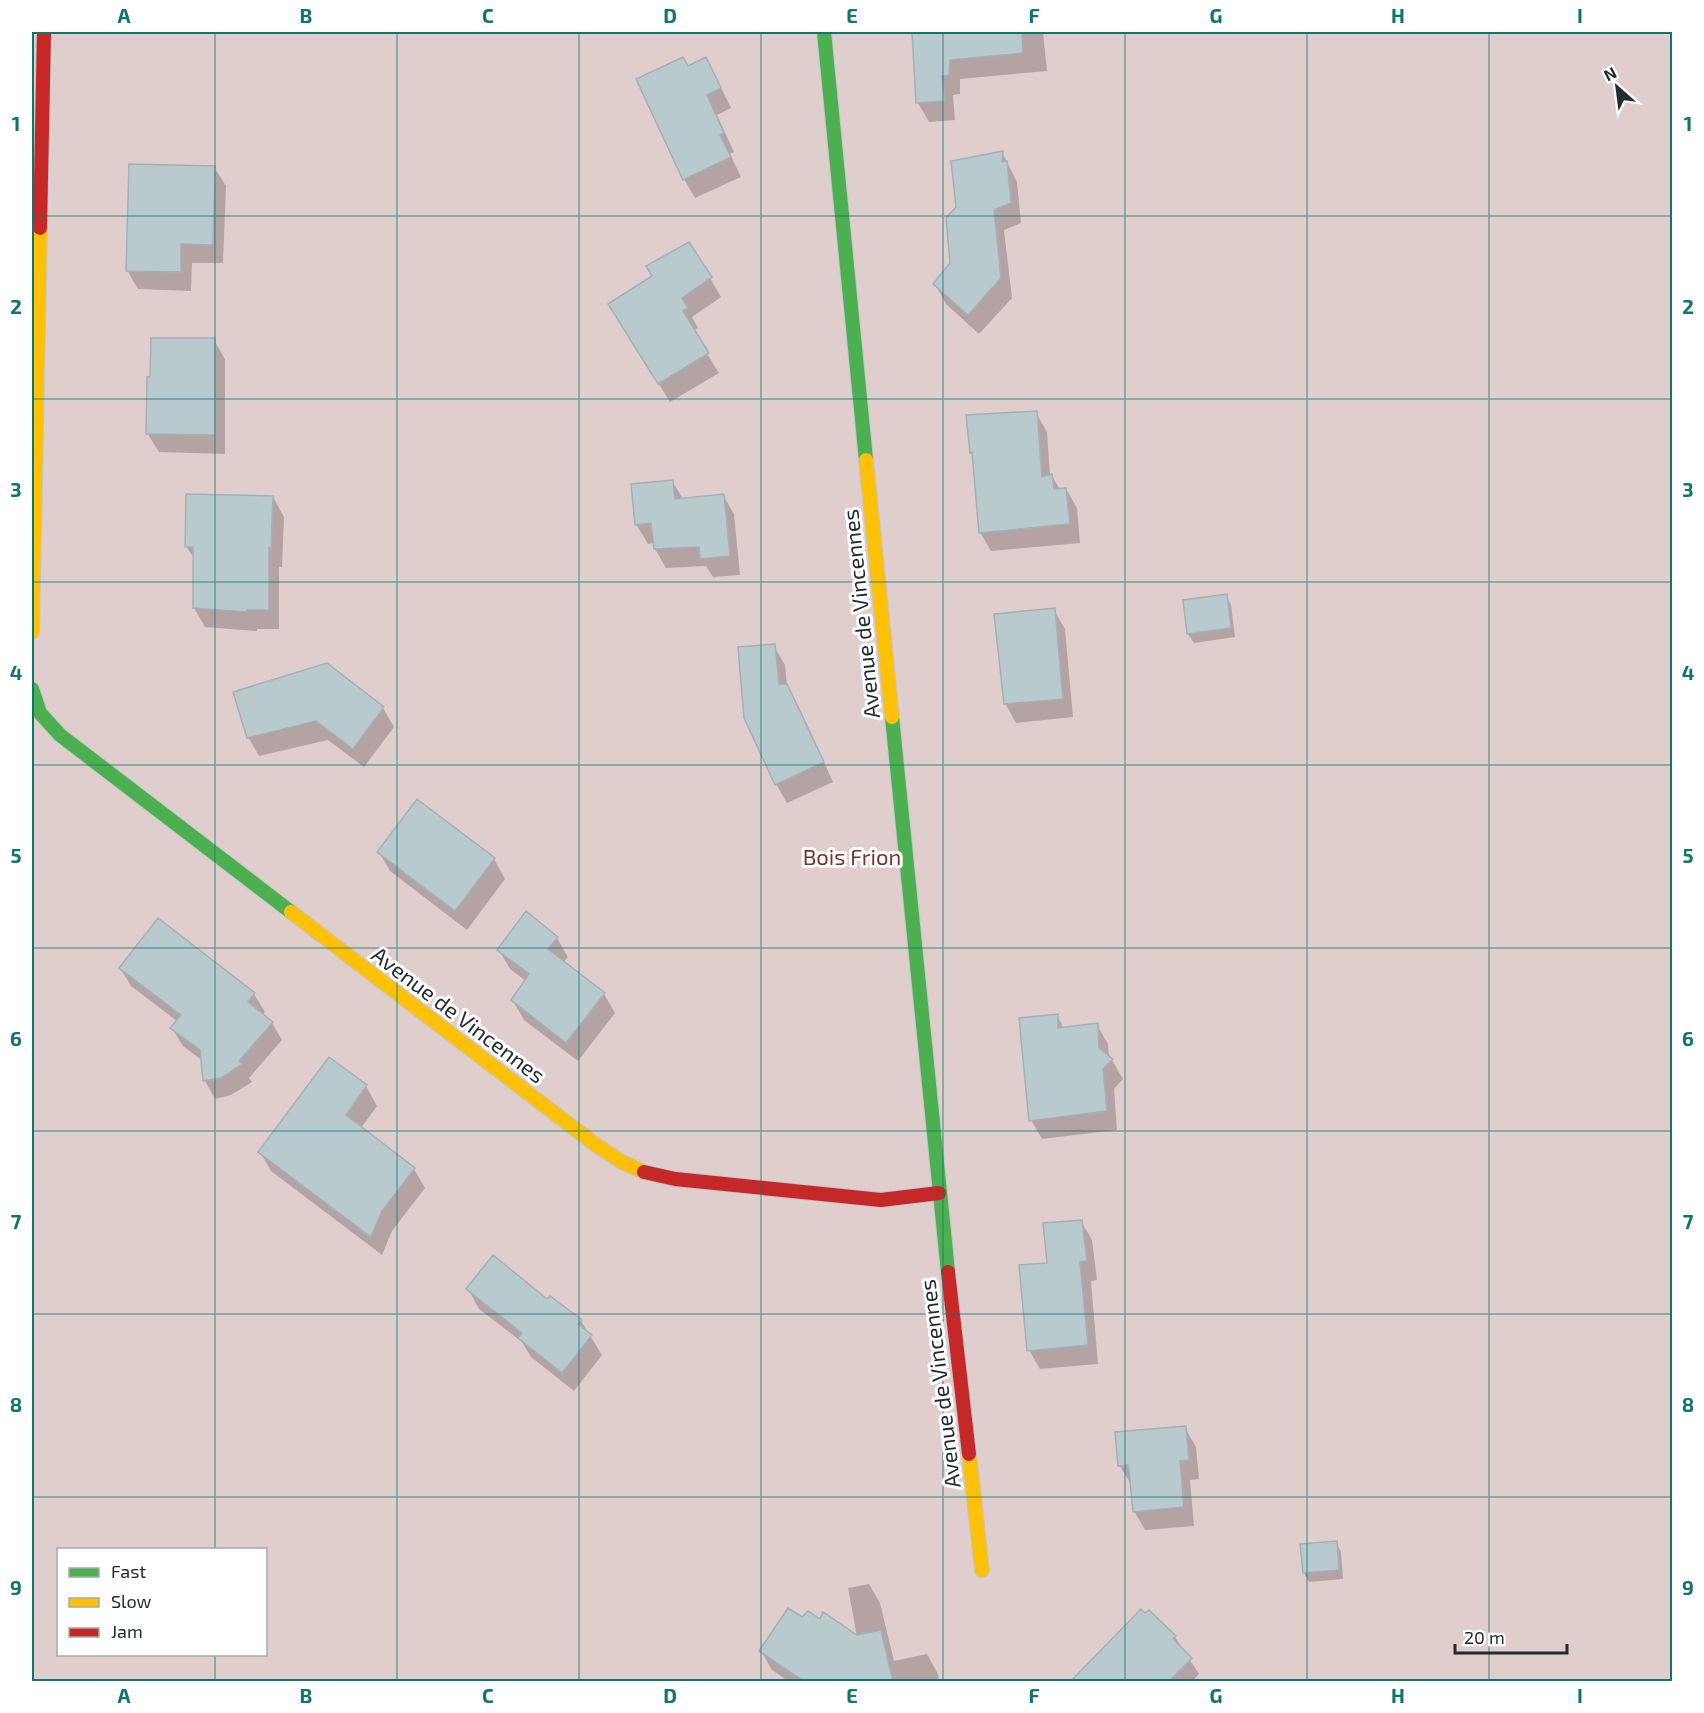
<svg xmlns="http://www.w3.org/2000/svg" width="1704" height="1713" font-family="'Exo 2',sans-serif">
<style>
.green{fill:#e0cecc;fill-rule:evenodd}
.shadow{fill:#0003}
.building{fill:#b9cacf;stroke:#a5b0b4;stroke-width:1.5}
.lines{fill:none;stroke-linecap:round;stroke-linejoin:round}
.fast-casing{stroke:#bdc8cc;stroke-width:16}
.slow-casing{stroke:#bdc8cc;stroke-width:16}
.jam-casing{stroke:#bdc8cc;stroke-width:16}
.fast{stroke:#4caf50;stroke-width:14}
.slow{stroke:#ffc107;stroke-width:14}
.jam{stroke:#c62828;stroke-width:14}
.grid{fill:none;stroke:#0f766e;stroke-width:1.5;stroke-opacity:0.55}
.labels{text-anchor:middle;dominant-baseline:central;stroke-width:6;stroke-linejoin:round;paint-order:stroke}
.street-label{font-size:22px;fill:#212c2e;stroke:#fff}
.park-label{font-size:22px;fill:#75352d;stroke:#fff}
.neatline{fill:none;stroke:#0f766e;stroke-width:2}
.grid-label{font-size:20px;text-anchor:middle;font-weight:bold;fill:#0f766e}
</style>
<rect width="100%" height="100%" fill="#dfeef3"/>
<path class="green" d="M 32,32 L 1672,32 L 1672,1681 L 32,1682 ZM 58,1550 L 266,1550 L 266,1654 L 58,1654 Z"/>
<path class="shadow" d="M 914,32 L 1043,32 L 1047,71 L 960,79 L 960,94 L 953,95 L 955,120 L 929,122 L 918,103 Z
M 706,58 L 731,108 L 717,115 L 734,152 L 730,154 L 741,177 L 695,198 L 684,179 L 688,67 Z
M 1002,152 L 1017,182 L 1021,223 L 1004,230 L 1012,298 L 979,334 L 946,304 L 935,284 L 952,264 Z
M 214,167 L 226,186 L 223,263 L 192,263 L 191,291 L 138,289 L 127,270 Z
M 654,277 L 710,278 L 721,297 L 692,317 L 698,328 L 693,331 L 719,373 L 670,402 L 621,323 Z
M 214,340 L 225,359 L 225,454 L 159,452 L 147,433 Z
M 1036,413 L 1047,432 L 1050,476 L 1052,476 L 1060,490 L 1066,489 L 1077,508 L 1080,543 L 991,551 L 980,532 L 974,457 L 971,452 Z
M 672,481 L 683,499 L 723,495 L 734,514 L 740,575 L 713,577 L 706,566 L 666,568 L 655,549 L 655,543 L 648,544 L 636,524 Z
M 273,497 L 284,517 L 282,567 L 279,567 L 279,629 L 257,629 L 257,631 L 205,627 L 194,608 L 195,560 L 186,546 Z
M 1226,596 L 1231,605 L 1235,637 L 1194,643 L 1188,634 Z
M 1054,610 L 1065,629 L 1073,717 L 1016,723 L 1005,703 Z
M 774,646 L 785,665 L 787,686 L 798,705 L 833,782 L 787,803 L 776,784 Z
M 235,693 L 383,708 L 394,727 L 364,767 L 328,740 L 259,756 L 248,737 Z
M 417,801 L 494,859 L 505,879 L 467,930 L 390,871 L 379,852 Z
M 557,938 L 568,957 L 563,963 L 604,994 L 615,1013 L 578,1061 L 524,1020 L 513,1001 L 526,981 L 510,969 L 499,950 Z
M 120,968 L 254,994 L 265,1012 L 262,1015 L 272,1023 L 282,1040 L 249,1078 L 252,1082 L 231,1095 L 215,1099 L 205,1081 L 203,1061 L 183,1046 L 172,1028 L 177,1021 L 131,986 Z
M 1057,1015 L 1064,1029 L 1097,1025 L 1108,1044 L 1109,1057 L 1112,1060 L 1123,1079 L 1114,1089 L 1117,1130 L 1042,1139 L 1031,1120 Z
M 329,1059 L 366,1086 L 377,1106 L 361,1128 L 414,1169 L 425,1188 L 392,1231 L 382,1255 L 271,1171 L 260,1152 Z
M 1081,1221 L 1092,1240 L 1097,1280 L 1091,1281 L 1098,1364 L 1040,1369 L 1029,1350 L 1049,1264 Z
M 468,1289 L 548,1301 L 550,1298 L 581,1321 L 602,1355 L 574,1391 L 531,1357 L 522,1342 L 479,1309 Z
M 1185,1428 L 1196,1447 L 1199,1479 L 1190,1480 L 1194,1526 L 1145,1530 L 1134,1511 L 1131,1484 L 1119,1465 Z
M 1336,1542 L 1341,1552 L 1343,1579 L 1309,1582 L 1304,1573 Z
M 869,1584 L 880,1603 L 894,1661 L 927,1654 L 938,1674 L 939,1682 L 789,1682 L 772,1670 L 761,1651 L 802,1619 L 820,1622 L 857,1637 L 848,1588 Z
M 1175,1637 L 1199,1674 L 1192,1682 L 1086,1682 Z"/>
<path class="building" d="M 912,32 L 1022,32 L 1023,53 L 950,60 L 949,75 L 942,76 L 945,101 L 916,103 Z
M 683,57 L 688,66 L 706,57 L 721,88 L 707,95 L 724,133 L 720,135 L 731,157 L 683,180 L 636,79 Z
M 1003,151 L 1002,162 L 1007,161 L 1011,203 L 994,210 L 1001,278 L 968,315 L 933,284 L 950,263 L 946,218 L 956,207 L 951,161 Z
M 129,164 L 215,166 L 213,245 L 181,244 L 181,272 L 126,271 Z
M 689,242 L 712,277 L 682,298 L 688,308 L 683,311 L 709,353 L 658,384 L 608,304 L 652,276 L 646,266 Z
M 151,338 L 215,338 L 215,435 L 146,434 L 147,377 L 150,377 Z
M 1037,411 L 1042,477 L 1052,474 L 1054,489 L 1066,488 L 1070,524 L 979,533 L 972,452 L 970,453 L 966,415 Z
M 673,480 L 675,499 L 724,494 L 730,556 L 700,559 L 699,547 L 654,549 L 651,523 L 635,525 L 631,484 Z
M 186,494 L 273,496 L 271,549 L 269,548 L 269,610 L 247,610 L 247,612 L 193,608 L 193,547 L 185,547 Z
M 1227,594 L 1231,628 L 1187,634 L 1183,600 Z
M 1055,608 L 1063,699 L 1004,704 L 994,614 Z
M 775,644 L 779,684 L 787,684 L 824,762 L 775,785 L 744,718 L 738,647 Z
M 327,663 L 384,707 L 353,749 L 316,721 L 247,738 L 233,692 Z
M 417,799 L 495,858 L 455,911 L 377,852 Z
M 526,911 L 558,937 L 548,949 L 605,993 L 566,1043 L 511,1000 L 529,974 L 497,950 Z
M 158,918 L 255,993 L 248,1002 L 273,1022 L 239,1061 L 243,1064 L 221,1078 L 203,1081 L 200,1050 L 170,1028 L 181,1015 L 119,968 Z
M 1058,1014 L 1058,1028 L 1098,1023 L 1099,1048 L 1113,1059 L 1103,1069 L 1107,1111 L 1029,1121 L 1019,1018 Z
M 329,1057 L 367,1085 L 346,1115 L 415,1168 L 382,1211 L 371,1237 L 258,1152 Z
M 1082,1220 L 1087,1261 L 1080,1262 L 1088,1345 L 1027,1351 L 1019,1265 L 1047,1263 L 1043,1223 Z
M 493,1255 L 547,1299 L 550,1296 L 582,1320 L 578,1324 L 592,1335 L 562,1373 L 518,1338 L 522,1333 L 466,1289 Z
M 1186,1426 L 1189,1460 L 1180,1461 L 1184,1507 L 1133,1512 L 1129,1471 L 1128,1465 L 1118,1466 L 1115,1432 Z
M 1337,1541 L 1339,1570 L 1303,1573 L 1300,1544 Z
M 788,1608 L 802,1617 L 808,1611 L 820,1619 L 823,1612 L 857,1635 L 881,1630 L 893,1682 L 805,1682 L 759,1651 Z
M 1141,1609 L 1145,1613 L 1149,1610 L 1176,1636 L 1173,1639 L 1192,1658 L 1168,1682 L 1070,1682 Z"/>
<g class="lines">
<g class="fast-casing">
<path id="fast" d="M 824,32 L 866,460
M 32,689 L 40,713 L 60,735 L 291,912
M 892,717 L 948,1272"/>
</g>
<g class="slow-casing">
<path id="slow" d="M 866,460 L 892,717
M 32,632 L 40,228
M 291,912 L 596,1145 L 622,1162 L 644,1172
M 969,1454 L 982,1570"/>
</g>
<g class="jam-casing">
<path id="jam" d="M 40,228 L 44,32
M 644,1172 L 675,1179 L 881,1200 L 939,1193
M 948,1272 L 969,1454"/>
</g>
<use href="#fast" class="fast"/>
<use href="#slow" class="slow"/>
<use href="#jam" class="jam"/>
</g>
<path class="grid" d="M 215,32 L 215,1550M 397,32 L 397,1682M 579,32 L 579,1682M 761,32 L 761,1682M 943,32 L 943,1682M 1125,32 L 1125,1682M 1307,32 L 1307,1682M 1489,32 L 1489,1682M 32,216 L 1672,216M 32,399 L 1672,399M 32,582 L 1672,582M 32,765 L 1672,765M 32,948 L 1672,948M 32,1131 L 1672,1131M 32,1314 L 1672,1314M 32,1497 L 1672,1497M 215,1654 L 215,1682"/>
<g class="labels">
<g class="street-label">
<text transform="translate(860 614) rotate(-96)">Avenue de Vincennes</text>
<text transform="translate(459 1014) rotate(37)">Avenue de Vincennes</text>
<text transform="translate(939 1384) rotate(-97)">Avenue de Vincennes</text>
</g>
<g class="park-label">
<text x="852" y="856">Bois Frion</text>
</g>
</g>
<rect width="1704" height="1713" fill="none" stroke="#ffffff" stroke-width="66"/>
<rect x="57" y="1548" width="210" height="108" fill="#ffffff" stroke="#a6abab" stroke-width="1.5"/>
<rect x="69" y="1568" width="30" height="9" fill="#4caf50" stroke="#a6abab" stroke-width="1.5"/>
<text x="111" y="1578" font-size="18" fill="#212c2e">Fast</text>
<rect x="69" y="1598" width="30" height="9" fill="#ffc107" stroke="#a6abab" stroke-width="1.5"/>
<text x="111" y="1608" font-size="18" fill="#212c2e">Slow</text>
<rect x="69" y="1628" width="30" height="9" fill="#c62828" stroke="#a6abab" stroke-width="1.5"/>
<text x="111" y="1638" font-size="18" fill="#212c2e">Jam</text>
<g transform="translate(1617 87) rotate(332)" stroke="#ffffff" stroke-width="4.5" paint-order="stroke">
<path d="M0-4.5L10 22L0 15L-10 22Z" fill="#212c2e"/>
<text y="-9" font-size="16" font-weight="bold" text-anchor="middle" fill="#212c2e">N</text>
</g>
<path d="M1455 1644v9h112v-9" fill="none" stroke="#212c2e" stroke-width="3"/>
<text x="1464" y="1644" font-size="18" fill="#212c2e" stroke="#ffffff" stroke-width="4.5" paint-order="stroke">20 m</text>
<rect x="33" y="33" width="1638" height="1647" class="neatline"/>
<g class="grid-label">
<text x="124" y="23">A</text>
<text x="306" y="23">B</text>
<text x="488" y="23">C</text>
<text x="670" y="23">D</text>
<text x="852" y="23">E</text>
<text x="1034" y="23">F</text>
<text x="1216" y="23">G</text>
<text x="1398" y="23">H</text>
<text x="1580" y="23">I</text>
<text x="16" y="131">1</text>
<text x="1688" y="131">1</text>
<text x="16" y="314">2</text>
<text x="1688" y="314">2</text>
<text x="16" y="497">3</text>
<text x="1688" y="497">3</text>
<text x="16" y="680">4</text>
<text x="1688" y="680">4</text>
<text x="16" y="863">5</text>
<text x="1688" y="863">5</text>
<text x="16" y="1046">6</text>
<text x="1688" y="1046">6</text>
<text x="16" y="1229">7</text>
<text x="1688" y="1229">7</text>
<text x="16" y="1412">8</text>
<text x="1688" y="1412">8</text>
<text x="16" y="1595">9</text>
<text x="1688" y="1595">9</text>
<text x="124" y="1703">A</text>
<text x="306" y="1703">B</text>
<text x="488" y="1703">C</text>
<text x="670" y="1703">D</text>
<text x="852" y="1703">E</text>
<text x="1034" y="1703">F</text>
<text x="1216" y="1703">G</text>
<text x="1398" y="1703">H</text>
<text x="1580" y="1703">I</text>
</g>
</svg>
